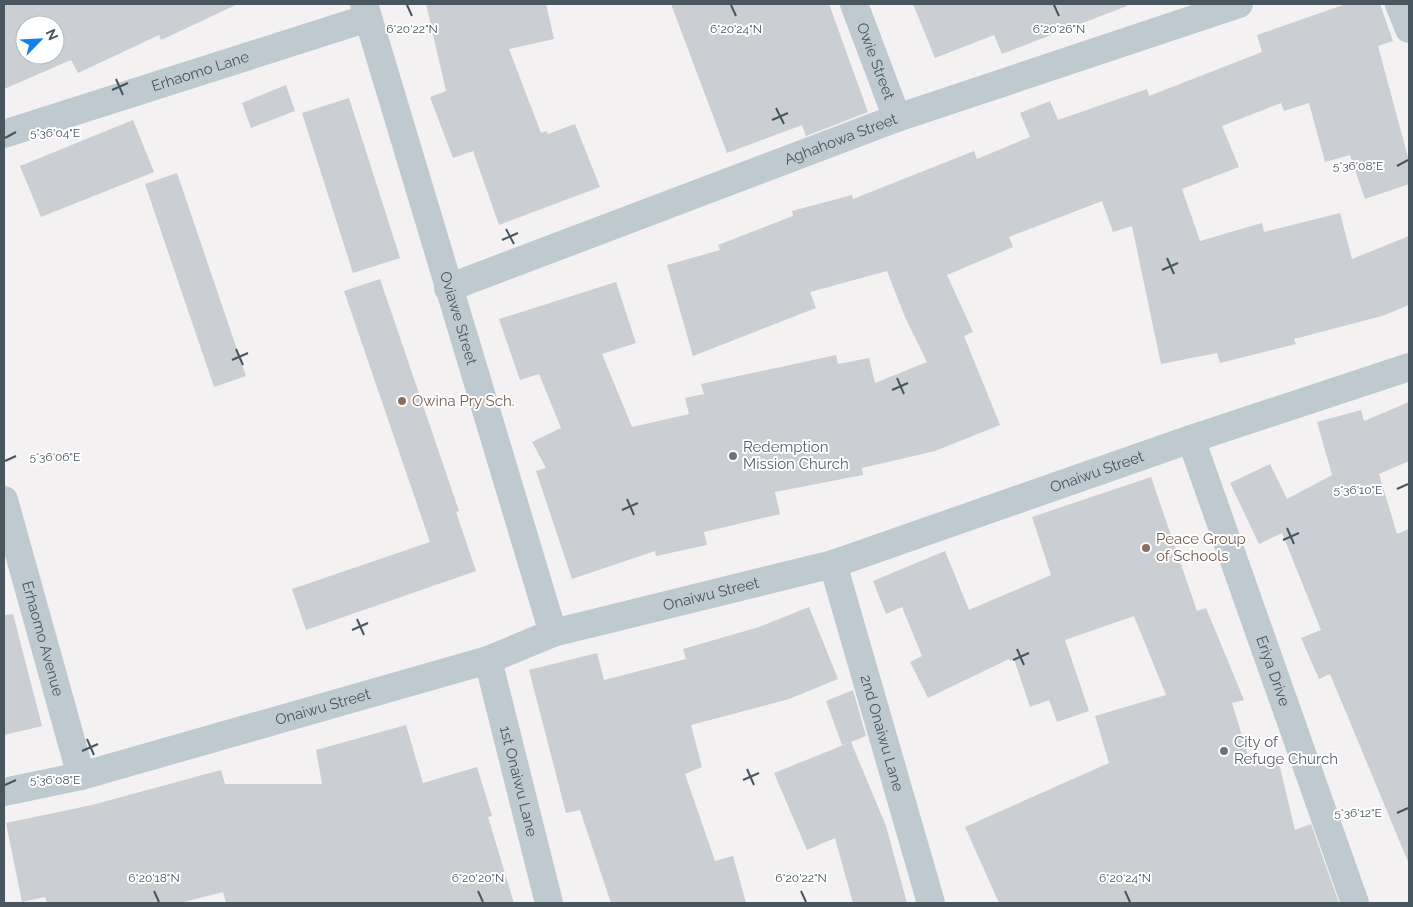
<svg xmlns="http://www.w3.org/2000/svg" width="1413" height="907" font-family="Raleway,sans-serif">
<style>
.building{fill:#cbced3;fill-rule:evenodd}
.lines{fill:none;stroke-linecap:round;stroke-linejoin:round}
.street{stroke:#bec9d0;stroke-width:28}
.ticks{fill:none;stroke:#48565f;stroke-width:2}
.education-dot{fill:#8d6e63;stroke:#fff;stroke-width:2}
.worship-dot{fill:#6b7280;stroke:#fff;stroke-width:2}
.labels{text-anchor:middle;dominant-baseline:central;stroke-width:4;stroke-linejoin:round;paint-order:stroke}
.street-label{font-size:15px;fill:#48565f;stroke:#fff}
.education-label{font-size:15px;fill:#785e54;stroke:#fff;text-anchor:start}
.worship-label{font-size:15px;fill:#5b616d;stroke:#fff;text-anchor:start}
.ticks-label{font-size:12px;text-anchor:middle;fill:#48565f;stroke:#fff;stroke-width:4;stroke-linejoin:round;paint-order:stroke}
</style>
<rect width="100%" height="100%" fill="#f3f1f1"/>
<path class="building" d="M 4,4 L 238,4 L 161,40 L 159,35 L 78,73 L 71,60 L 4,89 ZM 25,25 L 55,25 L 55,55 L 25,55 Z
M 426,4 L 546,4 L 554,39 L 509,49 L 541,133 L 546,131 L 548,134 L 575,124 L 600,187 L 499,225 L 473,151 L 453,158 L 430,97 L 446,91 Z
M 671,4 L 829,4 L 868,112 L 806,136 L 802,125 L 727,153 Z
M 913,4 L 1126,4 L 1127,6 L 1002,54 L 994,35 L 935,58 Z
M 1346,4 L 1380,4 L 1393,41 L 1378,46 L 1409,161 L 1409,184 L 1365,199 L 1350,155 L 1325,162 L 1309,103 L 1284,111 L 1281,103 L 1222,126 L 1239,167 L 1182,189 L 1200,241 L 1262,223 L 1264,232 L 1340,213 L 1352,259 L 1409,236 L 1409,305 L 1382,316 L 1294,339 L 1296,344 L 1220,363 L 1217,353 L 1161,364 L 1132,226 L 1113,232 L 1102,201 L 1009,237 L 1013,247 L 947,275 L 973,332 L 964,336 L 1000,425 L 935,451 L 862,468 L 863,475 L 775,492 L 780,514 L 704,532 L 707,545 L 656,556 L 655,551 L 572,579 L 536,471 L 546,468 L 532,442 L 561,428 L 539,374 L 520,380 L 499,319 L 616,282 L 636,343 L 602,354 L 632,427 L 689,414 L 685,398 L 704,394 L 701,384 L 836,355 L 838,364 L 869,358 L 875,383 L 927,362 L 905,317 L 887,271 L 810,292 L 816,308 L 693,356 L 667,265 L 720,250 L 718,245 L 793,216 L 792,211 L 852,195 L 853,199 L 974,151 L 977,159 L 1030,137 L 1020,113 L 1050,101 L 1058,120 L 1147,89 L 1149,96 L 1262,52 L 1257,35 Z
M 286,85 L 295,111 L 251,128 L 242,103 Z
M 349,98 L 400,258 L 353,273 L 302,113 Z
M 133,120 L 154,172 L 41,217 L 20,166 Z
M 177,173 L 246,376 L 214,387 L 145,184 Z
M 380,279 L 459,511 L 456,512 L 476,571 L 306,630 L 292,589 L 430,542 L 344,291 Z
M 1409,402 L 1409,461 L 1379,474 L 1397,534 L 1409,529 L 1409,864 L 1330,674 L 1319,679 L 1301,638 L 1321,630 L 1282,533 L 1259,544 L 1230,483 L 1270,464 L 1287,499 L 1332,475 L 1317,422 L 1361,410 L 1364,421 Z
M 1151,477 L 1197,611 L 1206,608 L 1244,700 L 1232,703 L 1251,765 L 1278,759 L 1295,830 L 1311,824 L 1339,903 L 999,903 L 965,827 L 1109,763 L 1095,716 L 1166,695 L 1134,616 L 1065,640 L 1089,711 L 1057,722 L 1049,700 L 1030,707 L 1014,659 L 1010,661 L 1009,659 L 928,698 L 910,662 L 922,656 L 902,607 L 886,614 L 873,581 L 945,551 L 969,610 L 1051,575 L 1032,517 Z
M 809,607 L 838,679 L 789,699 L 691,725 L 702,767 L 685,774 L 715,861 L 733,856 L 746,903 L 611,903 L 580,810 L 566,813 L 529,670 L 597,653 L 604,680 L 686,659 L 683,649 L 759,627 Z
M 13,614 L 42,726 L 4,735 L 4,615 Z
M 853,690 L 866,736 L 851,742 L 886,826 L 907,903 L 853,903 L 835,838 L 807,850 L 774,773 L 851,742 L 842,745 L 826,701 Z
M 406,725 L 423,783 L 477,767 L 492,816 L 488,817 L 514,903 L 226,903 L 223,892 L 180,903 L 47,903 L 45,897 L 22,902 L 6,823 L 92,805 L 221,770 L 225,784 L 322,784 L 316,750 Z"/>
<g class="lines">
<g class="street">
<path id="s1" d="M 364,4 L 553,633"/>
<path id="s2" d="M 854,4 L 897,118"/>
<path d="M 1399,4 L 1409,29"/>
<path id="s3" d="M 4,134 L 368,18"/>
<path id="s4" d="M 448,288 L 897,118 L 1239,4"/>
<path id="s5" d="M 1191,439 L 1355,903"/>
<path id="s6" d="M 4,500 L 81,776"/>
<path id="s7" d="M 833,564 L 931,903"/>
<path id="s8" d="M 488,660 L 549,903"/>
<path id="s9" d="M 4,792 L 81,776 L 488,660 L 553,633 L 833,564 L 1191,439 L 1409,367"/>
</g>
</g>
<path class="ticks" d="M 407,5 L 412,16M 731,5 L 736,16M 1054,5 L 1059,16M 116,79 L 123,95M 112,90 L 128,83M 776,108 L 784,124M 772,120 L 788,113M 5,138 L 16,132M 1397,166 L 1408,160M 506,229 L 514,244M 502,240 L 518,233M 1167,258 L 1174,274M 1162,270 L 1178,263M 236,349 L 243,365M 232,360 L 248,353M 897,378 L 904,394M 892,390 L 908,383M 5,461 L 16,456M 1397,489 L 1408,484M 627,499 L 634,515M 622,510 L 638,503M 1287,528 L 1294,544M 1283,540 L 1299,533M 357,619 L 364,635M 352,630 L 368,623M 1017,649 L 1024,665M 1013,660 L 1029,653M 87,739 L 94,755M 82,751 L 98,744M 747,769 L 754,785M 743,780 L 759,773M 5,785 L 16,780M 1397,813 L 1408,808M 154,891 L 159,902M 478,891 L 483,902M 801,891 L 806,902M 1125,891 L 1130,902"/>
<g class="education-dot">
<circle cx="402" cy="401" r="5"/>
<circle cx="1146" cy="548" r="5"/>
</g>
<g class="worship-dot">
<circle cx="733" cy="456" r="5"/>
<circle cx="1224" cy="751" r="5"/>
</g>
<g class="labels">
<g class="street-label">
<text stroke="none"><textPath href="#s2" startOffset="61">Owie Street</textPath></text>
<text stroke="none"><textPath href="#s3" startOffset="206">Erhaomo Lane</textPath></text>
<text stroke="none"><textPath href="#s4" startOffset="420">Aghahowa Street</textPath></text>
<text stroke="none"><textPath href="#s1" startOffset="328">Oviawe Street</textPath></text>
<text stroke="none"><textPath href="#s9" startOffset="1140">Onaiwu Street</textPath></text>
<text stroke="none"><textPath href="#s9" startOffset="735">Onaiwu Street</textPath></text>
<text stroke="none"><textPath href="#s6" startOffset="144">Erhaomo Avenue</textPath></text>
<text stroke="none"><textPath href="#s5" startOffset="246">Eriya Drive</textPath></text>
<text stroke="none"><textPath href="#s9" startOffset="330">Onaiwu Street</textPath></text>
<text stroke="none"><textPath href="#s7" startOffset="176">2nd Onaiwu Lane</textPath></text>
<text stroke="none"><textPath href="#s8" startOffset="125">1st Onaiwu Lane</textPath></text>
</g>
<g class="education-label">
<text x="412" y="401">Owina Pry Sch.</text>
<text x="1156" y="539">Peace Group<tspan x="1156" dy="17">of Schools</tspan></text>
</g>
<g class="worship-label">
<text x="743" y="447">Redemption<tspan x="743" dy="17">Mission Church</tspan></text>
<text x="1234" y="742">City of<tspan x="1234" dy="17">Refuge Church</tspan></text>
</g>
</g>
<g class="ticks-label">
<text x="412" y="33">6°20'22"N</text>
<text x="736" y="33">6°20'24"N</text>
<text x="1059" y="33">6°20'26"N</text>
<text x="55" y="137">5°36'04"E</text>
<text x="1358" y="170">5°36'08"E</text>
<text x="55" y="461">5°36'06"E</text>
<text x="1358" y="494">5°36'10"E</text>
<text x="55" y="784">5°36'08"E</text>
<text x="1358" y="817">5°36'12"E</text>
<text x="154" y="882">6°20'18"N</text>
<text x="478" y="882">6°20'20"N</text>
<text x="801" y="882">6°20'22"N</text>
<text x="1125" y="882">6°20'24"N</text>
</g>
<rect width="1413" height="907" fill="none" stroke="#48565f" stroke-width="10"/>
<g transform="translate(40 40) rotate(66)"><circle r="24" fill="#ffffff" stroke="#b6bbbf"/>
<path d="M0-4L9 19L0 12L-9 19Z" fill="#1381eb"/>
<text y="-8" font-size="14" font-weight="bold" text-anchor="middle" fill="#48565f">N</text>
</g>
</svg>
